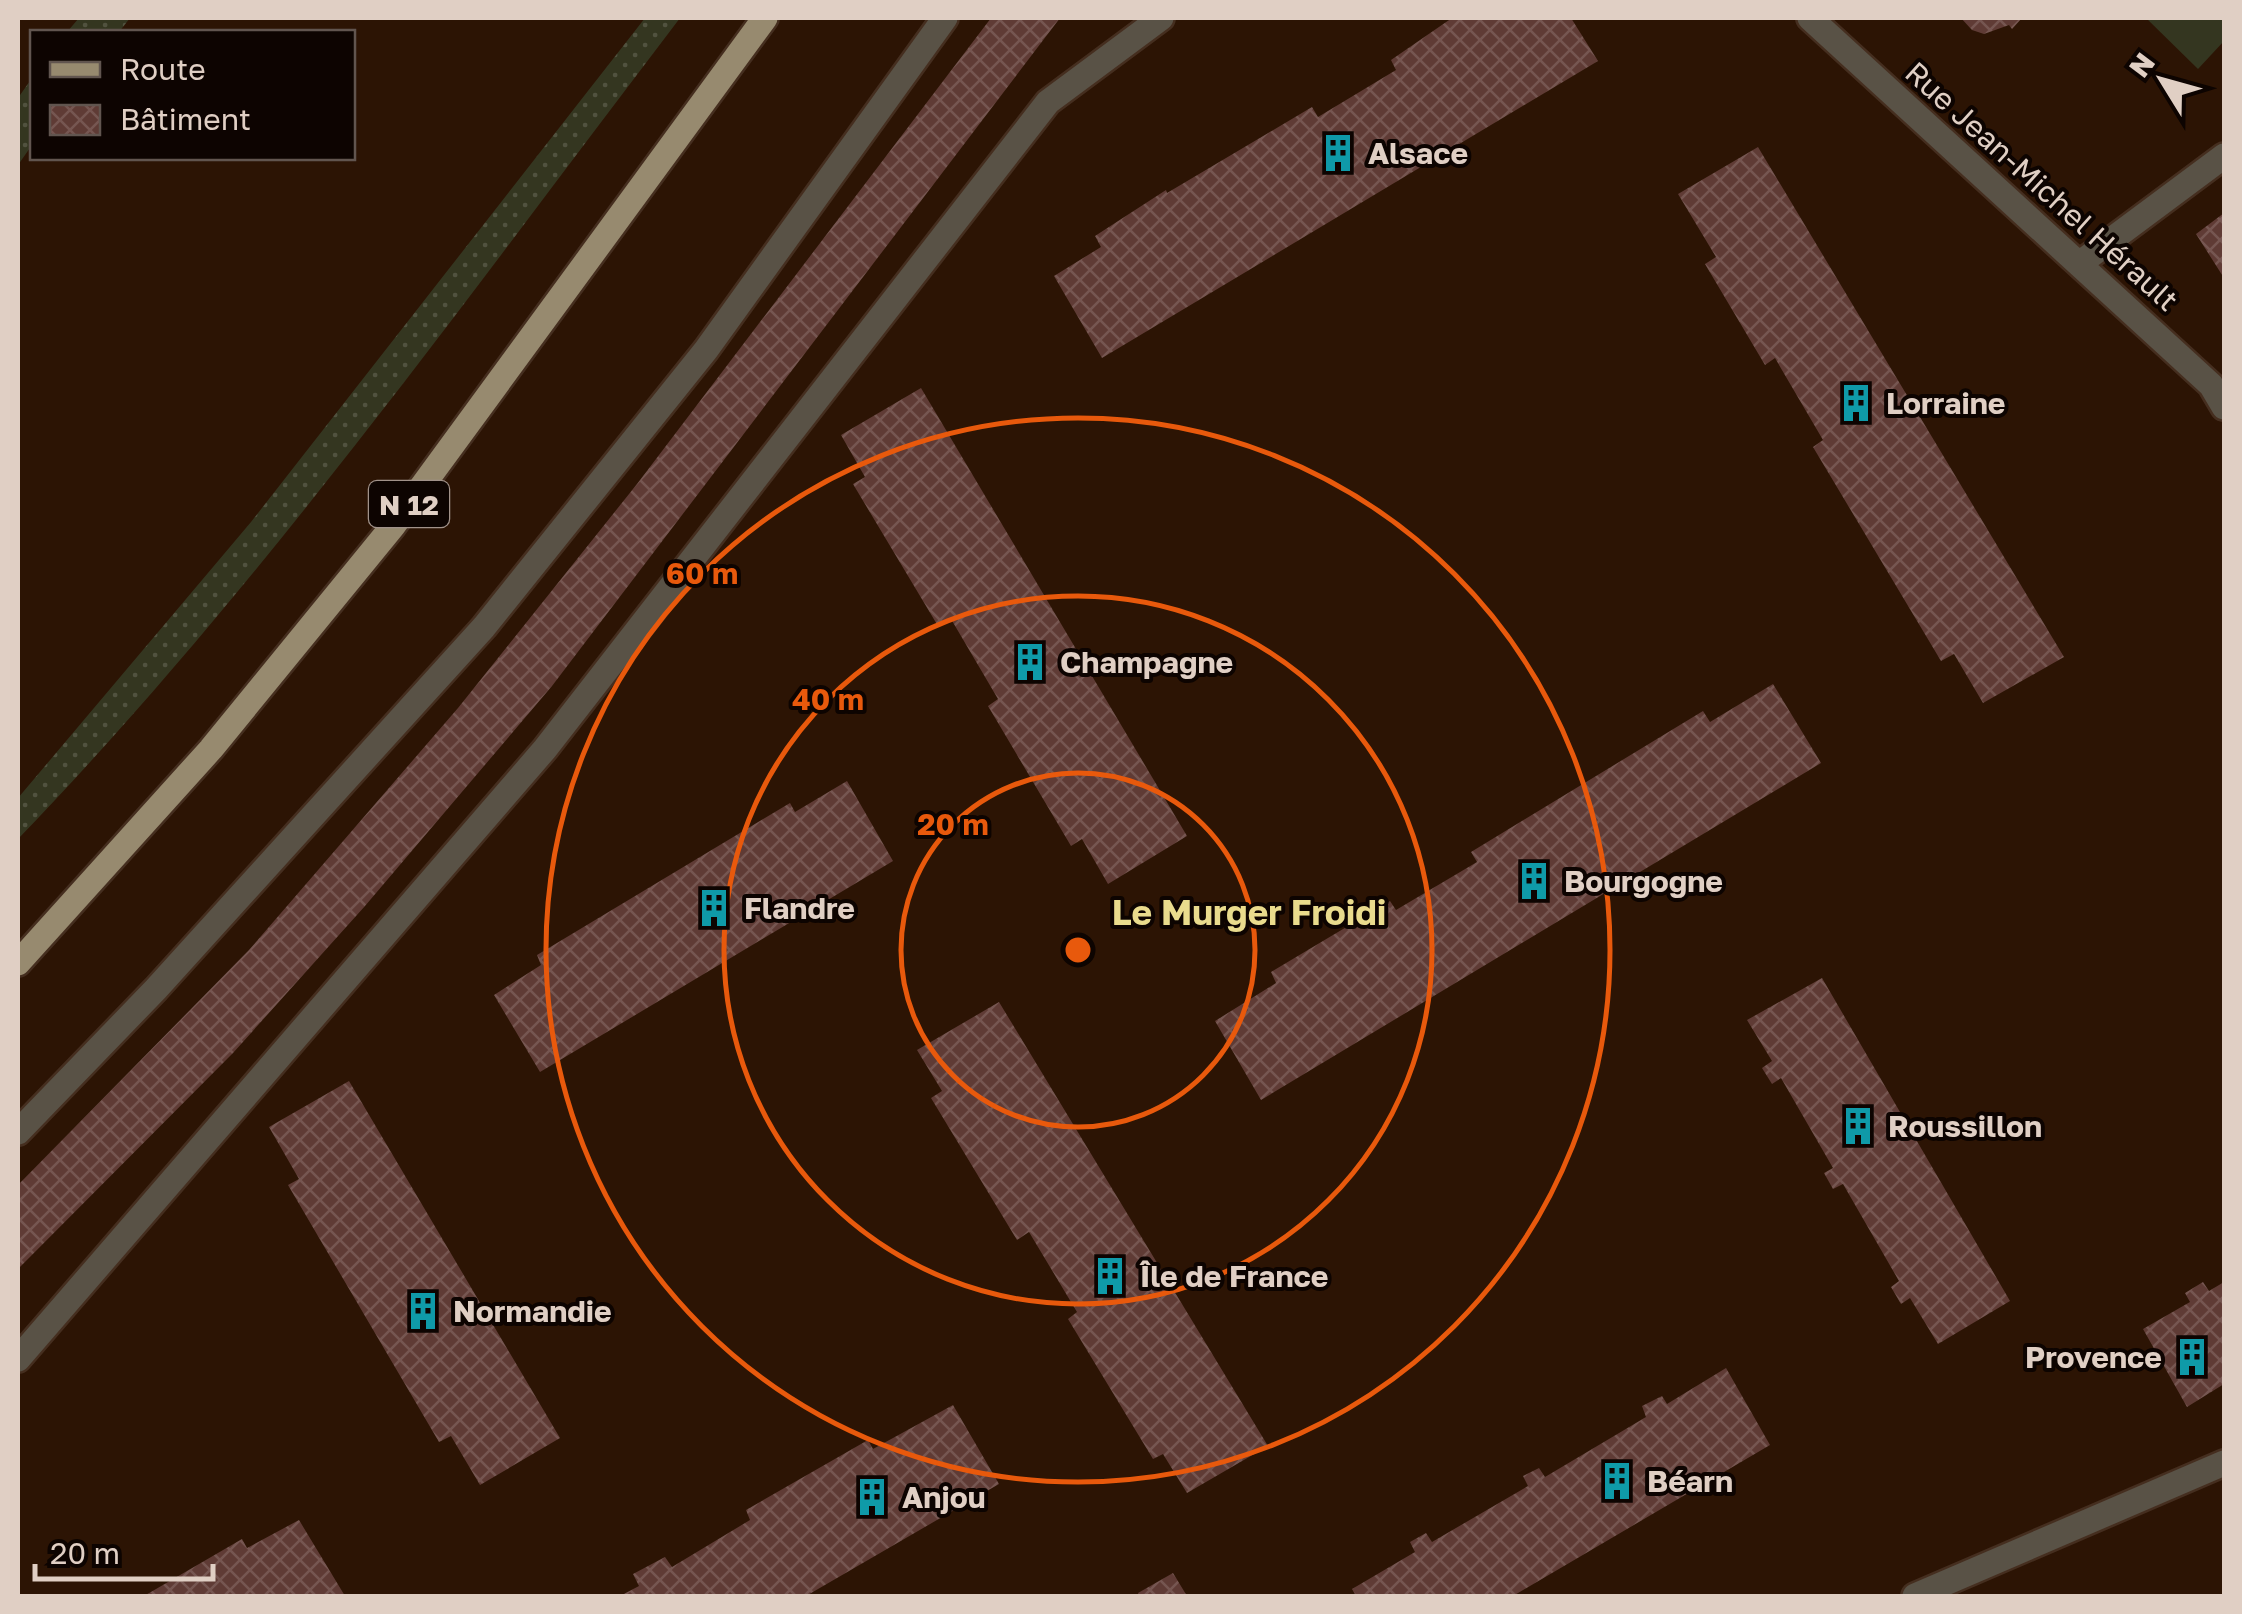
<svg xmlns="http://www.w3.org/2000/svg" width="2242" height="1614" font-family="'Golos Text',sans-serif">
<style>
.grass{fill:url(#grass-dots)}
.pitch{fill:#343620}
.building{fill:url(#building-cross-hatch)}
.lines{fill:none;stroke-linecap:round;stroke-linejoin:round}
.minor-casing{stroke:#452e1f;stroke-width:30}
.major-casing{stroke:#452e1f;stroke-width:30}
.minor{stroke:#595246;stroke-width:25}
.major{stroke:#978a6f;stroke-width:25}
.ring{fill:none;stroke:#e8590c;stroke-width:5}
.labels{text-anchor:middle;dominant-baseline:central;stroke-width:8;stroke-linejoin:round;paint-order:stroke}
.shield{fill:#0d0401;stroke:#a1928a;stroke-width:2.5}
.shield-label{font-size:28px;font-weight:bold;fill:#e0cfc4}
.poi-label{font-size:30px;font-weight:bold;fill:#e0cfc4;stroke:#0d0401;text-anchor:start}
.street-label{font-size:30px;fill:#e0cfc4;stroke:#0d0401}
.quarter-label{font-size:35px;font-weight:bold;fill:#e9db8d;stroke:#0d0401}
.centre{fill:#e8590c;stroke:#0d0401;stroke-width:5}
.ring-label{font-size:30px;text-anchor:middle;font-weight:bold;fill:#e8590c;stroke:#0d0401;stroke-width:8;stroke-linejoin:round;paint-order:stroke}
</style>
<defs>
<pattern id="grass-dots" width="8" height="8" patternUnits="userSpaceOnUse" patternTransform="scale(2.5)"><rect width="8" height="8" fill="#343620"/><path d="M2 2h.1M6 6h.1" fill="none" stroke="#51523f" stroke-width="1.8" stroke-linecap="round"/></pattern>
<pattern id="building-cross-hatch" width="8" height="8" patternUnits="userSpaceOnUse" patternTransform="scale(2.5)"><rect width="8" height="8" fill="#5f3b35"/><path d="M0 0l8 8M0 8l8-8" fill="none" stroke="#765651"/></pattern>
</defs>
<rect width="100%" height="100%" fill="#2c1404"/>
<path class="grass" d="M 79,18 L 130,18 L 119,32 L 67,32 Z
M 645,18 L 680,18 C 468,296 261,587 18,839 L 18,798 L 251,522 Z
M 32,78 L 32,145 L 18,165 L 18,98 Z"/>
<path class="pitch" d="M 2146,18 L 2224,18 L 2224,41 L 2198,69 Z"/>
<path class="building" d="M 991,18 L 1060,18 L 552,686 L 365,906 L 233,1053 L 18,1269 L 18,1185 L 249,950 L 458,708 L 637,484 Z
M 1452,18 L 1571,18 L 1598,61 L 1102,358 L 1054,276 L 1101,247 L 1095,236 L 1166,190 L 1167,193 L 1312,107 L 1318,117 L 1396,70 L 1391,60 Z
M 1961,18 L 2022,18 L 2012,29 L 2009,25 L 1984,34 L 1972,30 Z
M 1758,147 L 2064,657 L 1983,703 L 1954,654 L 1941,661 L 1813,447 L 1823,440 L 1775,358 L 1765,365 L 1705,264 L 1716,257 L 1678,194 Z
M 2224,213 L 2224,278 L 2196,234 Z
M 921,388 L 1187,836 L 1108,884 L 1082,839 L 1071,846 L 988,706 L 998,699 L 951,619 L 938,626 L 853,484 L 865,477 L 841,435 Z
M 1773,684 L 1821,763 L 1261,1100 L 1215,1021 L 1276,983 L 1271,972 L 1390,901 L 1396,910 L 1477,862 L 1471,852 L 1703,711 L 1710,722 Z
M 847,781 L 893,861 L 540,1072 L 494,995 L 541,965 L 537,955 L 790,803 L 795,812 Z
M 1822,978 L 2010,1301 L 1938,1344 L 1910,1298 L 1901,1304 L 1891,1287 L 1899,1281 L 1843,1184 L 1833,1189 L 1824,1173 L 1833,1168 L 1781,1078 L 1772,1084 L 1762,1068 L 1772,1061 L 1747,1020 Z
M 999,1002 L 1268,1446 L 1187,1493 L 1163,1454 L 1153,1459 L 1068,1319 L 1077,1312 L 1029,1232 L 1017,1240 L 931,1098 L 942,1091 L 917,1050 Z
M 349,1081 L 560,1438 L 480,1485 L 451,1436 L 439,1442 L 288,1185 L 299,1179 L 269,1127 Z
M 2203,1282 L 2209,1291 L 2224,1282 L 2224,1384 L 2187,1407 L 2143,1329 L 2190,1302 L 2185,1293 Z
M 1726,1368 L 1770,1445 L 1513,1596 L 1356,1596 L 1352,1589 L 1415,1552 L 1410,1542 L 1426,1533 L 1432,1542 L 1528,1486 L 1523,1476 L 1539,1468 L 1545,1477 L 1646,1417 L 1642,1406 L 1662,1396 L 1667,1404 Z
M 953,1405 L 999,1484 L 806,1596 L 620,1596 L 639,1586 L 633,1574 L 665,1557 L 672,1567 L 750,1520 L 746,1510 L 868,1440 L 873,1449 Z
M 299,1520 L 345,1596 L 144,1596 L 242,1539 L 247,1548 Z
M 1173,1573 L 1187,1596 L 1139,1596 L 1138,1593 Z"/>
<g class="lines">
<g class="minor-casing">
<path id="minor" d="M 1810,18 L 2211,385 L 2224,407
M 2079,264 L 2224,156
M 18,1132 L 156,989 L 484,627 L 706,350 L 945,18
M 18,1359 L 545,749 L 1048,102 L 1161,18
M 1915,1596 L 2224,1463"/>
</g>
<g class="major-casing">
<path id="major" d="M 18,963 L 211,749 L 393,526 L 765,18"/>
</g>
<use href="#minor" class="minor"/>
<use href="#major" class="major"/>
</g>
<g class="ring">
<circle cx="1078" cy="950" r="177"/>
<circle cx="1078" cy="950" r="354"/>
<circle cx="1078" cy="950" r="532"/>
</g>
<defs>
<g id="building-bare" transform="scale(3)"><path d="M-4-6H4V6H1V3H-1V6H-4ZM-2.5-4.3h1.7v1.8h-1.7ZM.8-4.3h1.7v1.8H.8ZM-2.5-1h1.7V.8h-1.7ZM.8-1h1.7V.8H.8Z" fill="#0f9aa8" stroke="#0d0401" stroke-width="2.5" paint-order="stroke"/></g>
</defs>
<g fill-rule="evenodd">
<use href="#building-bare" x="1338" y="153"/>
<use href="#building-bare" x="1856" y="403"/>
<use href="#building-bare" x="1030" y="662"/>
<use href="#building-bare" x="1534" y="881"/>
<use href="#building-bare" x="714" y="908"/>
<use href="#building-bare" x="1858" y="1126"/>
<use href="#building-bare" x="1110" y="1276"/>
<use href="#building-bare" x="423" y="1311"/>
<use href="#building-bare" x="2192" y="1357"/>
<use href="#building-bare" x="1617" y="1481"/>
<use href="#building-bare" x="872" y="1497"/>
</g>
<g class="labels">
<rect class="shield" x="369" y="481" width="80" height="46" rx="8"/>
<g class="shield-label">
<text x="409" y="504">N 12</text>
</g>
<g class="poi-label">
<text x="1368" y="153">Alsace</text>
<text x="1886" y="403">Lorraine</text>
<text x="1060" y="662">Champagne</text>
<text x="1564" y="881">Bourgogne</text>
<text x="744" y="908">Flandre</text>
<text x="1888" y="1126">Roussillon</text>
<text x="1140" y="1276">Île de France</text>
<text x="453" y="1311">Normandie</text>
<text x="2162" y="1357" text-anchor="end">Provence</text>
<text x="1647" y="1481">Béarn</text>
<text x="902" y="1497">Anjou</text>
</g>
<g class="street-label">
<text transform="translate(2042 186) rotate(42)">Rue Jean-Michel Hérault</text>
</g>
<g class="quarter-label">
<text x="1249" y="912">Le Murger Froidi</text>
</g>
</g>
<circle cx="1078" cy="950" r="15" class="centre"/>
<g class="ring-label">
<text x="702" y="584">60 m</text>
<text x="828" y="710">40 m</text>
<text x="953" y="835">20 m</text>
</g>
<rect width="2242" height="1614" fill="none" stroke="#e0cfc4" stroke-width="40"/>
<rect x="30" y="30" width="325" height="130" fill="#0d0401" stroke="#61554f" stroke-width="2.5"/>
<rect x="50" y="62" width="50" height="15" fill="#978a6f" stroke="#61554f" stroke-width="2.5"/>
<text x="120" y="80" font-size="30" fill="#e0cfc4">Route</text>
<rect x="50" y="105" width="50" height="30" fill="url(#building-cross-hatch)" stroke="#61554f" stroke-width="2.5"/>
<text x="120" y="130" font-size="30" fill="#e0cfc4">Bâtiment</text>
<g transform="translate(2162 80) rotate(307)" stroke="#0d0401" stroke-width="8" paint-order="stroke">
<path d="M0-8L18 38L0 25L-18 38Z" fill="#e0cfc4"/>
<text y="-15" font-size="28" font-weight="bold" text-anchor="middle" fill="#e0cfc4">N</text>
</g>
<path d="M35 1564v15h178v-15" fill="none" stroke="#e0cfc4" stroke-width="5"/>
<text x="50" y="1564" font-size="30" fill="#e0cfc4" stroke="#0d0401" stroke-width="8" paint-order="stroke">20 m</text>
</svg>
